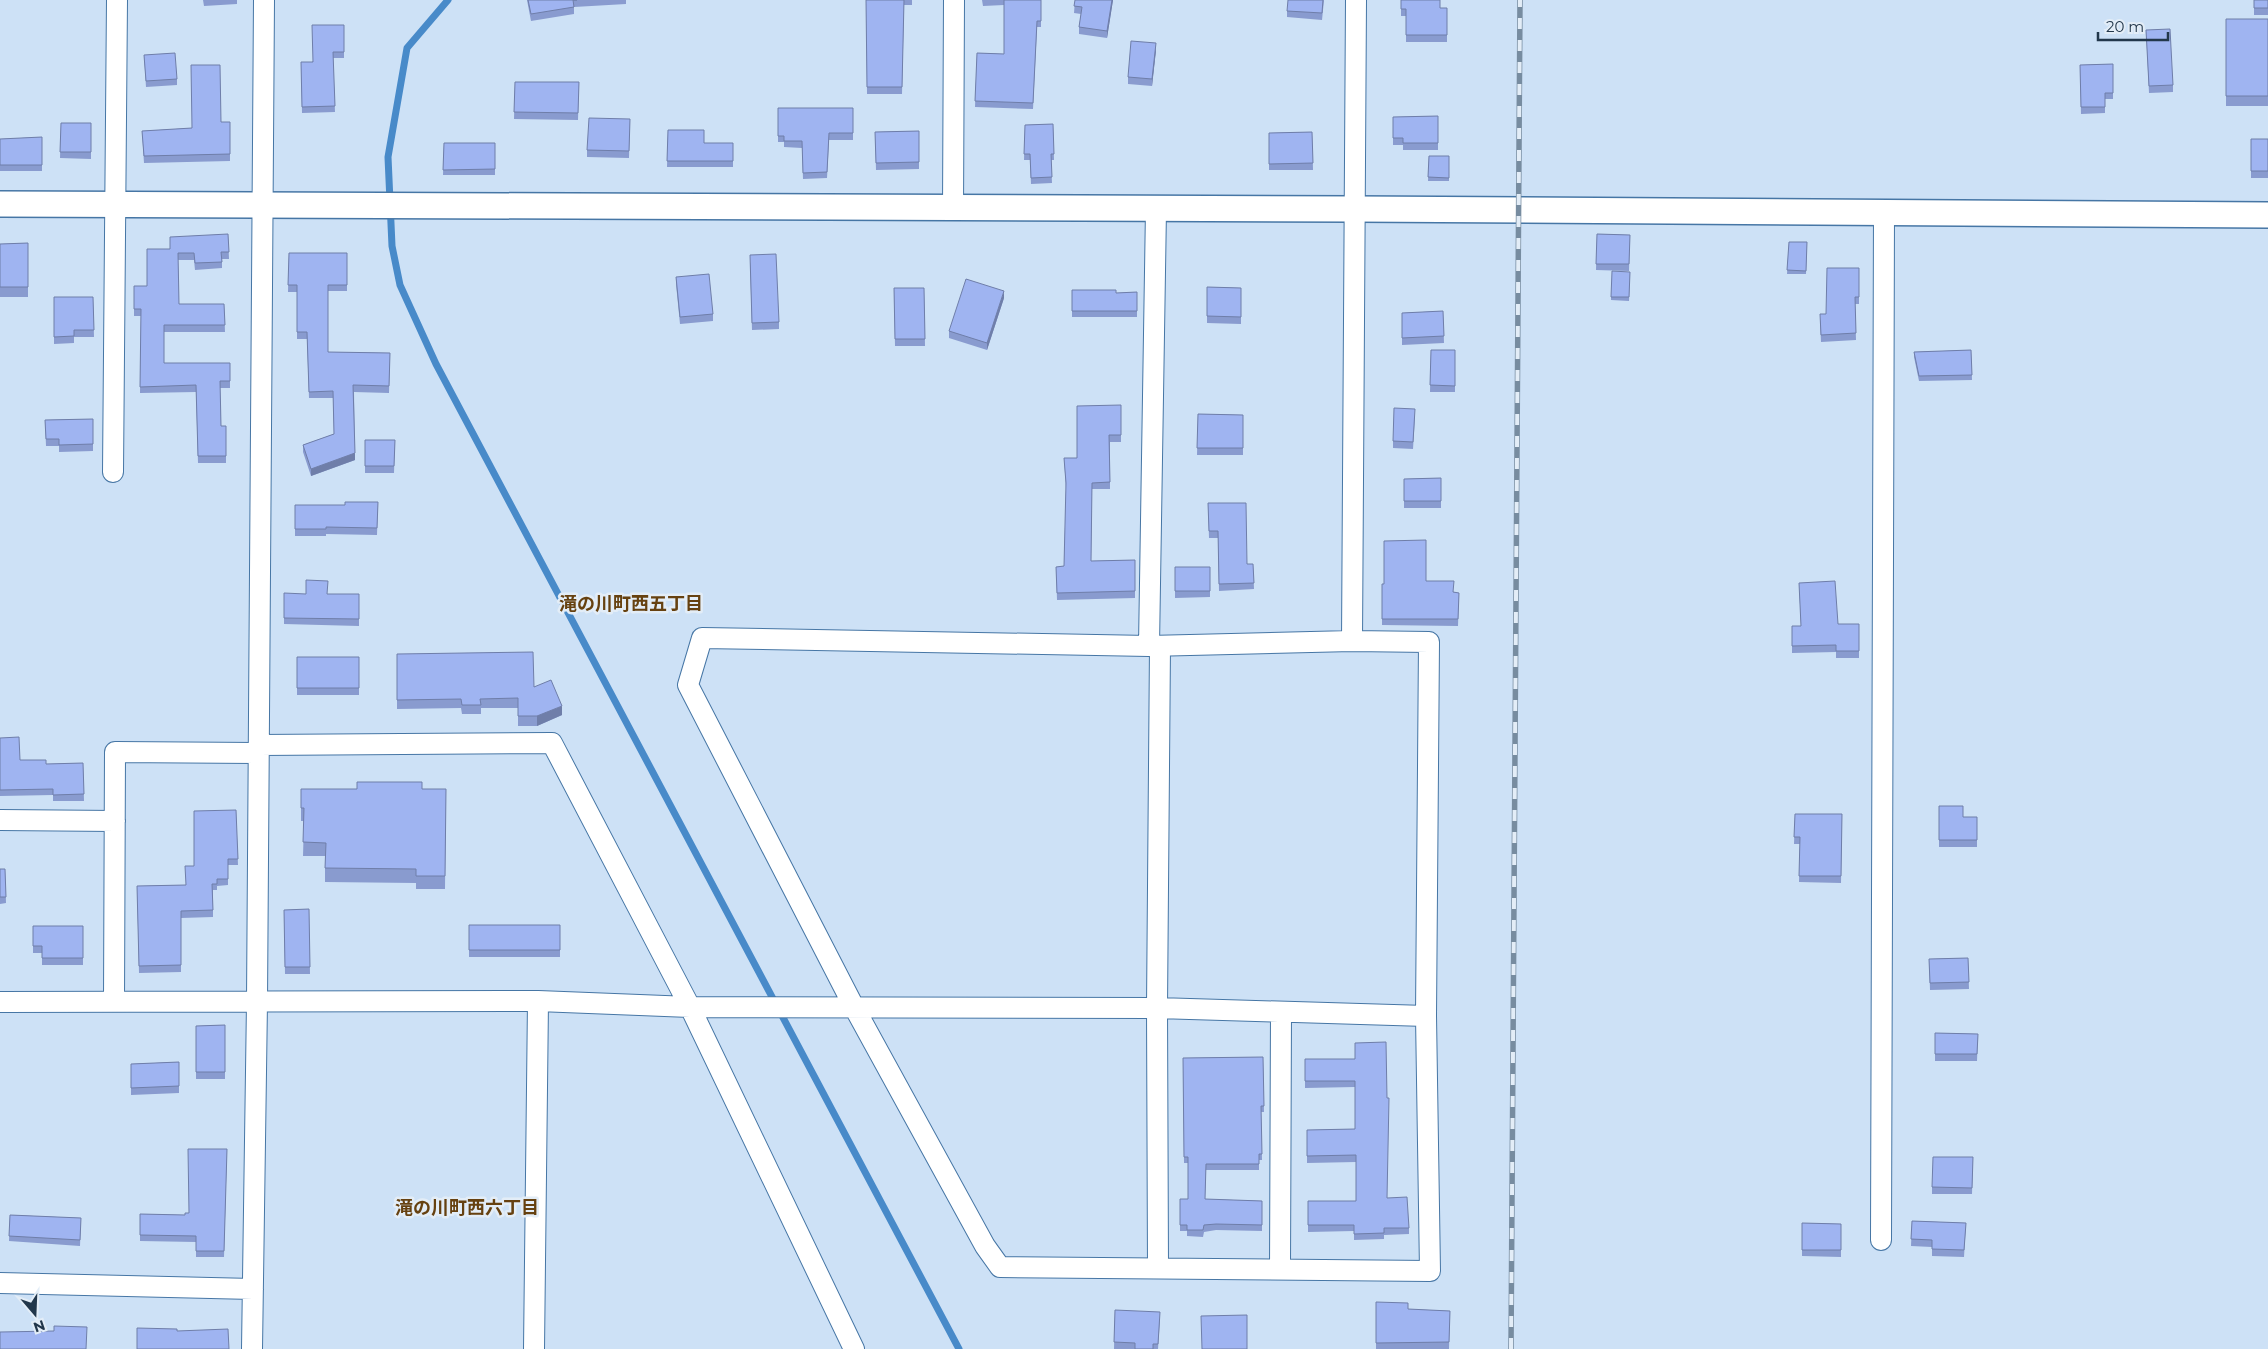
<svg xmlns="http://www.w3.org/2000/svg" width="2268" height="1349" font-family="Montserrat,'Noto Sans JP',sans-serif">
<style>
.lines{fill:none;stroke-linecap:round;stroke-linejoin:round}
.stream{stroke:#488ac9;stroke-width:7}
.minor-casing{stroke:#4676a5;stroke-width:22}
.tertiary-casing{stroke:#4676a5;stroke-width:28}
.minor{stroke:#fff;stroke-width:20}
.tertiary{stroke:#fff;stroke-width:25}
.rail-casing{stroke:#778ca0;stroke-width:5.5}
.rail{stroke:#e3edf7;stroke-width:4;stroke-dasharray:11;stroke-linecap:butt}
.wall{fill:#899bcf}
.shaded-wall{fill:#6f7ea9}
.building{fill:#9fb4f1;stroke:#6f7ea9}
.labels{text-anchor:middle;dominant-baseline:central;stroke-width:5;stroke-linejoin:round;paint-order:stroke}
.neighbourhood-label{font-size:18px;font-weight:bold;fill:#664110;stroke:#e3edf7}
</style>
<rect width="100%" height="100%" fill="#cde1f6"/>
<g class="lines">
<path class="stream" d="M 448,0 L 407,48 L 388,157 L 392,246 L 400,285 L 436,364 L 959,1349"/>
<g class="minor-casing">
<path id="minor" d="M 953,209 L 954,0
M 113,472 L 117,0
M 702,638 L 1149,646 L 1352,641 L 1429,642 L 1426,1016 L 1430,1271 L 1000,1267 L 985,1246 L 854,1007 L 688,685 Z
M 1352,641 L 1356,0
M 1149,646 L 1156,209
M 259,745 L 552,743 L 690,1007 L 854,1349
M 0,820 L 115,821
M 0,1002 L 538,1001 L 690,1007 L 1157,1008 L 1426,1016
M 114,1002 L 115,752 L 259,753
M 1881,1240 L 1884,213
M 1158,1267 L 1157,1008 L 1160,646
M 1280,1269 L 1281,1012
M 0,1283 L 253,1289
M 252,1349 L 257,1002 L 264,0
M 534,1349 L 538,1001"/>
</g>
<g class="tertiary-casing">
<path id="tertiary" d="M 0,204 L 1355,209 L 2268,215"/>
</g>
<use href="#minor" class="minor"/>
<use href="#tertiary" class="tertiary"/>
<g class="rail-casing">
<path id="rail" d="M 1511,1349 L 1520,0"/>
</g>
<use href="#rail" class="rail"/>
</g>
<path class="wall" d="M 203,0 L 237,0 L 237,4 L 204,6 Z
M 527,0 L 626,0 L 626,4 L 574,7 L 574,14 L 531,21 Z
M 866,0 L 912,0 L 912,5 L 904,5 L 902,94 L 867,94 Z
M 982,0 L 1041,0 L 1041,27 L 1037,27 L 1033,109 L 975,107 L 977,53 L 1004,54 L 1004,5 L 983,6 Z
M 1075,0 L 1113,0 L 1107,38 L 1079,34 L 1079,27 L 1081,14 L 1074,13 Z
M 1324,0 L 1322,20 L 1287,17 L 1287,11 Z
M 1401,0 L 1440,8 L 1447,8 L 1447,42 L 1406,42 L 1406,16 L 1401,16 Z
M 2254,0 L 2268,0 L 2268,15 L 2254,15 Z
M 2226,19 L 2268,19 L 2268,106 L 2226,106 Z
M 344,25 L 344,58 L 333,58 L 335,112 L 302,113 L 301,62 L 312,62 Z
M 2146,30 L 2173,85 L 2173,92 L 2149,93 Z
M 1156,50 L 1152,86 L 1128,84 L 1128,77 Z
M 144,55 L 177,79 L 177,85 L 146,87 Z
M 2113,64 L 2113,99 L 2105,99 L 2105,113 L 2081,114 L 2080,65 Z
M 515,82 L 579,82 L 578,120 L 514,119 Z
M 778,108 L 853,108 L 853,140 L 829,140 L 827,178 L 803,179 L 802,148 L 784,147 L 784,142 L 778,142 Z
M 1438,116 L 1438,150 L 1403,150 L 1403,145 L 1393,145 L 1393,117 Z
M 630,119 L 629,158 L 587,157 L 587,150 Z
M 221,122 L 230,122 L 230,161 L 144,163 L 142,131 L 192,128 Z
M 61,123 L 91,123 L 91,159 L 60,158 Z
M 1053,124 L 1054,160 L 1051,160 L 1052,183 L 1031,184 L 1030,160 L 1024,160 L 1025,125 Z
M 668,130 L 704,143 L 733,143 L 733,167 L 667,167 Z
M 919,131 L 919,169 L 876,170 L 875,132 Z
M 1312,132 L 1313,170 L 1269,170 L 1269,133 Z
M 42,137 L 42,171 L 0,171 L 0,139 Z
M 2251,139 L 2268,139 L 2268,178 L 2251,178 Z
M 444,143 L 495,143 L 495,175 L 443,175 Z
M 1429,156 L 1449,156 L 1449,181 L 1428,181 Z
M 228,234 L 229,259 L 222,259 L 222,268 L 195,270 L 194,260 L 178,260 L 179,304 L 224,304 L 225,332 L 164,332 L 164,363 L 230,363 L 230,388 L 220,388 L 221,426 L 226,426 L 226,463 L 198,463 L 196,392 L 140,393 L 141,316 L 134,316 L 134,286 L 147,286 L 170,249 Z
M 1597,234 L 1630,235 L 1629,271 L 1596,270 Z
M 1789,242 L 1807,242 L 1806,274 L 1787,274 Z
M 28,243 L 28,297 L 0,297 L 0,244 Z
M 289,253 L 347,253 L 347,291 L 328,291 L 328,352 L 390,353 L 389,393 L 354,392 L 355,460 L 311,476 L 303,452 L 303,445 L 334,434 L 333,398 L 309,398 L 307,339 L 297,339 L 297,292 L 288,292 Z
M 750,262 L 779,322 L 779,329 L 752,330 Z
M 1859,268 L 1859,304 L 1855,304 L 1856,340 L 1821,342 L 1820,321 L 1826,314 Z
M 1630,272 L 1629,301 L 1611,300 L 1611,297 Z
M 676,277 L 713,314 L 713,321 L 680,324 L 676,284 Z
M 1207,287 L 1241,288 L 1241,324 L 1207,323 Z
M 894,288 L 924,288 L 925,346 L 895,346 Z
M 1072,290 L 1116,293 L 1137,292 L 1137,317 L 1072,317 Z
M 54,297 L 93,297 L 94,337 L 74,337 L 74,343 L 54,344 Z
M 1004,298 L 987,350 L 949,338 L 949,331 Z
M 1443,311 L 1444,343 L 1402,345 L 1402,313 Z
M 1431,350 L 1455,350 L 1455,392 L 1430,392 Z
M 1971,350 L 1972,380 L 1919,381 L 1914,357 L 1914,352 Z
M 1121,405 L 1121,442 L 1110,442 L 1110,489 L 1092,489 L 1091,561 L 1135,560 L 1135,598 L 1057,600 L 1056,567 L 1064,566 L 1066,489 L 1064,458 L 1077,458 Z
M 1198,414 L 1243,415 L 1243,455 L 1197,455 Z
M 1415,416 L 1413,449 L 1393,448 L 1393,441 Z
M 93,419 L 93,451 L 59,452 L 59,446 L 46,446 L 45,420 Z
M 365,440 L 395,440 L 394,473 L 365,473 Z
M 1441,478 L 1441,508 L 1404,508 L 1404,479 Z
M 378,502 L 377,535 L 326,534 L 326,536 L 295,536 L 295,505 L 345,505 Z
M 1208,503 L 1247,564 L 1253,564 L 1254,589 L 1219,591 L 1218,538 L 1209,538 Z
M 1175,567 L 1210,567 L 1210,597 L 1175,598 Z
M 1426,581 L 1454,592 L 1459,593 L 1458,626 L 1382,625 L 1382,584 Z
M 1799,583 L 1838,624 L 1859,624 L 1859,658 L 1836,658 L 1836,652 L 1792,653 L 1792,626 L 1801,626 Z
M 327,594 L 359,594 L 359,626 L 284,624 L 284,618 Z
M 397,654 L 534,687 L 562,715 L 537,726 L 518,726 L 518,708 L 481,708 L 481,714 L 462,714 L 461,708 L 397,709 Z
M 297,657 L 359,657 L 359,695 L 297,695 Z
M 0,738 L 20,760 L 46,764 L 83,763 L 84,801 L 53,801 L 53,795 L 0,796 Z
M 301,789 L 446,789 L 445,889 L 416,889 L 416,883 L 325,882 L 325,856 L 303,856 L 304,821 L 301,821 Z
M 1939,806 L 1963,817 L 1977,817 L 1977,847 L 1939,847 Z
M 236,810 L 238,865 L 228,865 L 228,885 L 217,886 L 217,890 L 213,890 L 213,917 L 181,918 L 181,972 L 139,973 L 137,886 L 186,885 L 194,866 Z
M 1795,814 L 1842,814 L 1841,883 L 1799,882 L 1800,844 L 1794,844 Z
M 0,869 L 5,869 L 6,903 L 0,904 Z
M 309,909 L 310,974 L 285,974 L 284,910 Z
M 469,925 L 560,925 L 560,957 L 469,957 Z
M 33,926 L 83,926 L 83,965 L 42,965 L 42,953 L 33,953 Z
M 1968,958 L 1969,989 L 1930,990 L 1929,959 Z
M 225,1025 L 225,1079 L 196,1079 L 196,1026 Z
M 1935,1033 L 1978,1034 L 1977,1061 L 1935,1061 Z
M 1263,1057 L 1264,1112 L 1261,1112 L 1262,1160 L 1259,1160 L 1259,1170 L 1206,1170 L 1205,1199 L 1262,1201 L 1262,1231 L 1216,1230 L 1204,1232 L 1203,1237 L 1187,1236 L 1187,1231 L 1180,1231 L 1180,1199 L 1188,1199 L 1188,1163 L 1184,1163 L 1183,1058 Z
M 1305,1059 L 1355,1059 L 1387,1198 L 1409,1228 L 1409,1234 L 1384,1235 L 1384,1239 L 1354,1240 L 1354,1231 L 1308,1232 L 1308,1201 L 1356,1201 L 1356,1162 L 1307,1163 L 1307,1130 L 1355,1129 L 1355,1087 L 1305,1088 Z
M 179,1062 L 179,1093 L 131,1095 L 131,1064 Z
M 227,1149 L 224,1257 L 196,1257 L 196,1242 L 140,1241 L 140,1214 L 185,1215 L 189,1213 Z
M 1973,1157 L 1972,1194 L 1932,1194 L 1932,1187 Z
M 10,1215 L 81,1218 L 80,1246 L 9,1241 Z
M 1912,1221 L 1966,1223 L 1964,1257 L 1932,1256 L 1932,1247 L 1911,1246 Z
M 1802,1223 L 1841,1224 L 1841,1257 L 1802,1256 Z
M 1376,1302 L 1408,1309 L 1450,1311 L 1449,1349 L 1376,1349 Z
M 1115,1310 L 1160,1319 L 1158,1349 L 1114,1349 Z"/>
<path class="shaded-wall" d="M 1112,0 L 1113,0 L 1107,38 L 1107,31 Z
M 1156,43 L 1156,50 L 1152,86 L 1152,79 Z
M 1004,291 L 1004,298 L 987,350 L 987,343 Z
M 355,453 L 355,460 L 311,476 L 311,469 Z
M 562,706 L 562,715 L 537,726 L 537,716 Z"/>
<path class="building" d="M 528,0 L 577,0 L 573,0 L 574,7 L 531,14 Z
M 866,0 L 904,0 L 902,87 L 867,87 Z
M 1004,0 L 1041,0 L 1041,21 L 1037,21 L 1033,103 L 975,101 L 977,53 L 1004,54 Z
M 1075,0 L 1112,0 L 1107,31 L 1079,27 L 1082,7 L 1074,6 Z
M 1288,0 L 1323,0 L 1322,13 L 1287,11 Z
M 1401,0 L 1440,0 L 1440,8 L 1447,8 L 1447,35 L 1406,35 L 1406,9 L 1401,9 Z
M 2254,0 L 2268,0 L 2268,8 L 2254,8 Z
M 2226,19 L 2268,19 L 2268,96 L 2226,96 Z
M 312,25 L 344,25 L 344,52 L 333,52 L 335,106 L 302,107 L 301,62 L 313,62 Z
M 2170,29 L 2173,85 L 2149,86 L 2146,30 Z
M 1131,41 L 1156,43 L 1152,79 L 1128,77 Z
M 175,53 L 177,79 L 146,81 L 144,55 Z
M 2113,64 L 2113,93 L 2105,93 L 2105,107 L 2081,107 L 2080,65 Z
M 191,65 L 220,65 L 221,122 L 230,122 L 230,154 L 144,156 L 142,131 L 192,128 Z
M 515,82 L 579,82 L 578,113 L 514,112 Z
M 778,108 L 853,108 L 853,133 L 829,133 L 827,172 L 803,173 L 802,141 L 784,141 L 784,136 L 778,136 Z
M 1438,116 L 1438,143 L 1403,143 L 1403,138 L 1393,138 L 1393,117 Z
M 589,118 L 630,119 L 629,151 L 587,150 Z
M 61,123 L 91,123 L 91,152 L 60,152 Z
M 1053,124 L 1054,154 L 1051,154 L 1052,177 L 1031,178 L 1030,154 L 1024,154 L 1025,125 Z
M 668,130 L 704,130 L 704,143 L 733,143 L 733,161 L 667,161 Z
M 919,131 L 919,162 L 876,163 L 875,132 Z
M 1312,132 L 1313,163 L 1269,164 L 1269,133 Z
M 42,137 L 42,165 L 0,165 L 0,139 Z
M 2251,139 L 2268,139 L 2268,171 L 2251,171 Z
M 444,143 L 495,143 L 495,169 L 443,170 Z
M 1429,156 L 1449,156 L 1449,178 L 1428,177 Z
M 228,234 L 229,252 L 221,252 L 222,262 L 195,263 L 194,253 L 178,253 L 179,304 L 224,304 L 225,325 L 164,325 L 164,363 L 230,363 L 230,381 L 220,381 L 221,426 L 226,426 L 226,456 L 198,456 L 196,385 L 140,387 L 141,309 L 134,309 L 134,286 L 147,286 L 147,249 L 170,249 L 170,237 Z
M 1597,234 L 1630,235 L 1629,264 L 1596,264 Z
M 1789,242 L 1807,242 L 1806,271 L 1787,270 Z
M 28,243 L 28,287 L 0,287 L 0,244 Z
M 289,253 L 347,253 L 347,285 L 328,285 L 328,352 L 390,353 L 389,386 L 353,385 L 355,453 L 311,469 L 303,445 L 334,434 L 333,391 L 309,392 L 307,332 L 297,332 L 297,285 L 288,285 Z
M 776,254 L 779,322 L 752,323 L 750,255 Z
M 1827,268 L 1859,268 L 1859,297 L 1855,297 L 1856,333 L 1821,335 L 1820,314 L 1826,314 Z
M 1612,271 L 1630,272 L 1629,297 L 1611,297 Z
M 709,274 L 713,314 L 680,317 L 676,277 Z
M 966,279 L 1004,291 L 987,343 L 949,331 Z
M 1207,287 L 1241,288 L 1241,317 L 1207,316 Z
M 894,288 L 924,288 L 925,339 L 895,339 Z
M 1072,290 L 1116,290 L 1116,293 L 1137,292 L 1137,311 L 1072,311 Z
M 54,297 L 93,297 L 94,330 L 74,330 L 74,336 L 54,337 Z
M 1443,311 L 1444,336 L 1402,338 L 1402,313 Z
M 1431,350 L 1455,350 L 1455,386 L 1430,385 Z
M 1971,350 L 1972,375 L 1919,376 L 1914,352 Z
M 1121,405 L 1121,435 L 1109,435 L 1110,482 L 1092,483 L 1091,561 L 1135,560 L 1135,591 L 1057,593 L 1056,567 L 1064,566 L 1066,483 L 1064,458 L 1077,458 L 1077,406 Z
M 1394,408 L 1415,409 L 1413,442 L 1393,441 Z
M 1198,414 L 1243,415 L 1243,448 L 1197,448 Z
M 93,419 L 93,444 L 59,445 L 59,439 L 46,439 L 45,420 Z
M 365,440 L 395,440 L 394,466 L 365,466 Z
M 1441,478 L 1441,501 L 1404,501 L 1404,479 Z
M 345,502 L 378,502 L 377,528 L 326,527 L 326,529 L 295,529 L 295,505 L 345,505 Z
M 1208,503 L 1246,503 L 1247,564 L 1253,564 L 1254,583 L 1219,584 L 1218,531 L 1209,531 Z
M 1426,540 L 1426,581 L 1454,581 L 1453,592 L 1459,593 L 1458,619 L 1382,619 L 1382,584 L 1384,584 L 1384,541 Z
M 1175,567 L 1210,567 L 1210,591 L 1175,591 Z
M 306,580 L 328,581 L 327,594 L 359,594 L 359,619 L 284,618 L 284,593 L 306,594 Z
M 1835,581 L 1838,624 L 1859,624 L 1859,651 L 1836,651 L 1836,645 L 1792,646 L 1792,626 L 1801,626 L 1799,583 Z
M 533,652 L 534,687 L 551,680 L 562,706 L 537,716 L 518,716 L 518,698 L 480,699 L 481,705 L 462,705 L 461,699 L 397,700 L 397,654 Z
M 297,657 L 359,657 L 359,688 L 297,688 Z
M 19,737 L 20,760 L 46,760 L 46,764 L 83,763 L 84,794 L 53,795 L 53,789 L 0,790 L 0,738 Z
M 357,782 L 422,782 L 422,789 L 446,789 L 445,876 L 416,876 L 416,869 L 325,868 L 326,843 L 303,842 L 304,808 L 301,808 L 301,789 L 357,789 Z
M 1939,806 L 1963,806 L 1963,817 L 1977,817 L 1977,840 L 1939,840 Z
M 236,810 L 238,859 L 228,859 L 228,879 L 217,879 L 217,884 L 212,884 L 213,910 L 181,911 L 181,965 L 139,966 L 137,886 L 186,885 L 185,866 L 194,866 L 194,811 Z
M 1795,814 L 1842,814 L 1841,876 L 1799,876 L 1800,837 L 1794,837 Z
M 0,869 L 5,869 L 6,897 L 0,897 Z
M 309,909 L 310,967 L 285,967 L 284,910 Z
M 469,925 L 560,925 L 560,950 L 469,950 Z
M 33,926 L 83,926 L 83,958 L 42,958 L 42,946 L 33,946 Z
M 1968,958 L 1969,982 L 1930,983 L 1929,959 Z
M 225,1025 L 225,1072 L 196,1072 L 196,1026 Z
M 1935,1033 L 1978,1034 L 1977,1054 L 1935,1054 Z
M 1386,1042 L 1387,1098 L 1389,1098 L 1387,1198 L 1407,1197 L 1409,1228 L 1384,1228 L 1384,1233 L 1354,1234 L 1354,1225 L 1308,1225 L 1308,1201 L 1356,1201 L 1356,1155 L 1307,1156 L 1307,1130 L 1355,1129 L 1355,1081 L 1305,1081 L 1305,1059 L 1355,1059 L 1355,1043 Z
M 1263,1057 L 1264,1106 L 1261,1106 L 1262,1154 L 1259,1154 L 1259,1164 L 1206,1164 L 1205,1199 L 1262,1201 L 1262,1225 L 1216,1224 L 1204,1225 L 1203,1230 L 1187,1230 L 1187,1225 L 1180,1225 L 1180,1199 L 1188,1199 L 1188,1157 L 1184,1157 L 1183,1058 Z
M 179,1062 L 179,1086 L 131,1088 L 131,1064 Z
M 188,1149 L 227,1149 L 224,1251 L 196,1251 L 196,1236 L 140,1235 L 140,1214 L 185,1215 L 185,1213 L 189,1213 Z
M 1933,1157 L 1973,1157 L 1972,1188 L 1932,1187 Z
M 10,1215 L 81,1218 L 80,1240 L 9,1236 Z
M 1912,1221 L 1966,1223 L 1964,1250 L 1932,1249 L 1932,1240 L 1911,1239 Z
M 1802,1223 L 1841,1224 L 1841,1250 L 1802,1250 Z
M 1376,1302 L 1408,1303 L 1408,1309 L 1450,1311 L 1449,1342 L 1376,1343 Z
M 1115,1310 L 1160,1312 L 1158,1344 L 1153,1344 L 1153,1349 L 1135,1349 L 1135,1343 L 1114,1342 Z
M 1247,1315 L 1247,1349 L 1202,1349 L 1201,1316 Z
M 54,1326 L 87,1327 L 86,1349 L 0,1349 L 0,1332 L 54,1331 Z
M 137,1328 L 177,1329 L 177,1331 L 228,1329 L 229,1349 L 137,1349 Z"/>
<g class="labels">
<g class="neighbourhood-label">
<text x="631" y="604">滝の川町西五丁目</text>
<text x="467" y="1208">滝の川町西六丁目</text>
</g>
</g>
<g transform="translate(35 1314) rotate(161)" stroke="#e3edf7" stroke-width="4" paint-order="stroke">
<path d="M0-4L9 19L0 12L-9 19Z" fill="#22374b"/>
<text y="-8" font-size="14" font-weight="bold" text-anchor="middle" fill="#22374b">N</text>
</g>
<path d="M2098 32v8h70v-8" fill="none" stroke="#22374b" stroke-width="2.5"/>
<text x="2106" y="32" font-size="15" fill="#22374b" stroke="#e3edf7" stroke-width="4" paint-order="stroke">20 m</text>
</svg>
